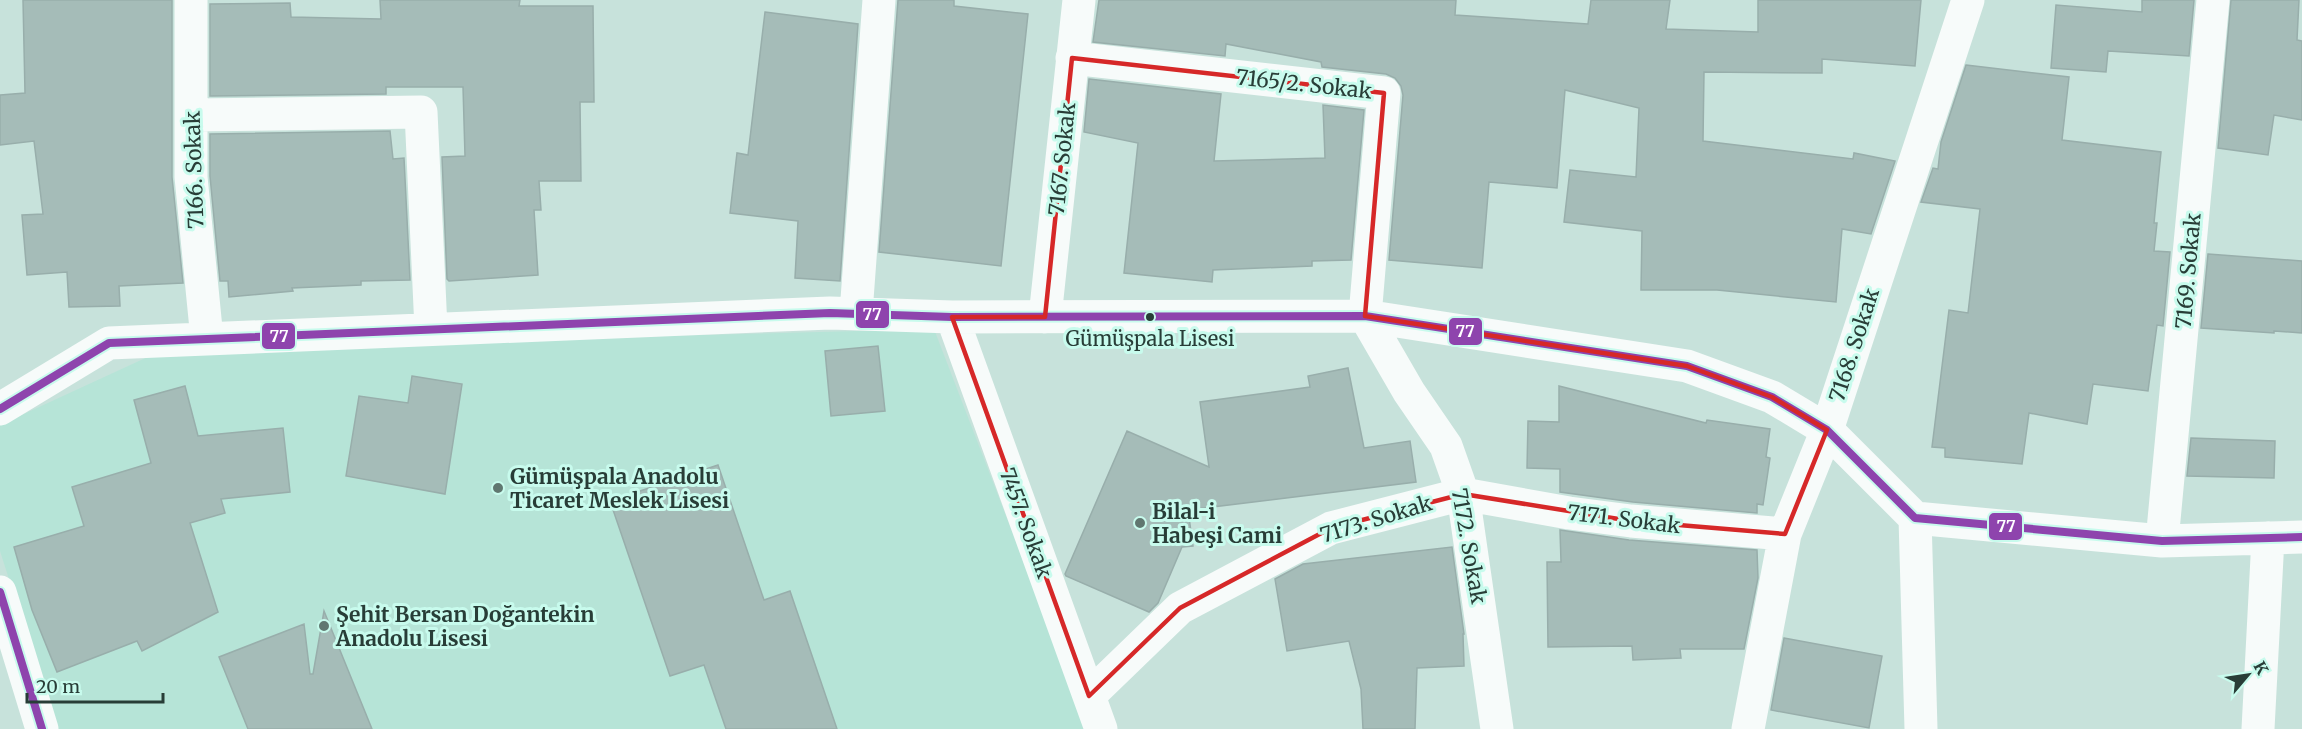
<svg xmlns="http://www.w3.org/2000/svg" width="2302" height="729" font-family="Merriweather,serif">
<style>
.built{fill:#b6e4d7}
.building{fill:#a5bcb8;stroke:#98aeab;stroke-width:1.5}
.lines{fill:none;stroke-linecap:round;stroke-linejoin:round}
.street{stroke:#f7fbfa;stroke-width:33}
.secondary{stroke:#f7fbfa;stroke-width:33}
.bus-1-casing{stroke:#c8fbed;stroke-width:12}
.bus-1{stroke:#8e44ad;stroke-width:8}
.marked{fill:none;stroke:#d62828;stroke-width:4.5;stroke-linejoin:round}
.bus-dot{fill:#283d37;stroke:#c8fbed;stroke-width:2}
.poi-dot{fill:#607770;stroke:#c8fbed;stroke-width:2}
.labels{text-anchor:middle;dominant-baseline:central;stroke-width:6;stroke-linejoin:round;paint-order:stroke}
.bus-label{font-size:20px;fill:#283d37;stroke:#c8fbed}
.street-label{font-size:21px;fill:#283d37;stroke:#c8fbed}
.poi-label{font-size:21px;font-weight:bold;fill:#283d37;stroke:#c8fbed;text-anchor:start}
.line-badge{stroke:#c8fbed;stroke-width:2}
.badge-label{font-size:16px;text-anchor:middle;font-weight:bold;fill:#fff}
</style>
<rect width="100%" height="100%" fill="#c7e2db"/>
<path class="built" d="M 934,329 L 1088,729 L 57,729 L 0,551 L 0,425 L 165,349 Z"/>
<path class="building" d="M 23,0 L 172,0 L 172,177 L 183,283 L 119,286 L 120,306 L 69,307 L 67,272 L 27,275 L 22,215 L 43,214 L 34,141 L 0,145 L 0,95 L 25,93 Z
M 380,0 L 520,0 L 519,6 L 593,6 L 594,102 L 580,102 L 581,181 L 539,181 L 541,210 L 534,210 L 538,275 L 449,281 L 447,279 L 442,157 L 465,156 L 463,87 L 386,87 L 386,94 L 210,96 L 210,4 L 290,3 L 291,17 L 381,19 Z
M 898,0 L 954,0 L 954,6 L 1028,14 L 1001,266 L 879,252 Z
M 1099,0 L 1456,0 L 1455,15 L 1588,24 L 1591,0 L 1670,0 L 1666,29 L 1758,32 L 1758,0 L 1921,0 L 1915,66 L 1822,59 L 1822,73 L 1704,72 L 1703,141 L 1853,159 L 1854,153 L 1895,161 L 1871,234 L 1842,229 L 1836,302 L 1717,290 L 1641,290 L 1642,231 L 1564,222 L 1570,170 L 1636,177 L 1639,108 L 1565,90 L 1557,188 L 1489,182 L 1482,268 L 1389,260 L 1403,95 L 1401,86 L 1395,78 L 1386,74 L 1322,67 L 1321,62 L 1226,44 L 1225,56 L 1093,42 Z
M 2142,0 L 2194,0 L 2189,56 L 2108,51 L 2106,72 L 2051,68 L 2056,5 L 2142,12 Z
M 2231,0 L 2299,0 L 2297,40 L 2302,41 L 2302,120 L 2274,115 L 2268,155 L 2218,148 Z
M 765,12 L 858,24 L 840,281 L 795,278 L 798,221 L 730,213 L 737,153 L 748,155 Z
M 1966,65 L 2069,77 L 2062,140 L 2161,152 L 2154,223 L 2157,223 L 2154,251 L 2170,252 L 2163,326 L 2157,325 L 2148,391 L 2093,384 L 2087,424 L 2029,413 L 2022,464 L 1945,457 L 1945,448 L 1932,447 L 1949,310 L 1968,313 L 1980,209 L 1921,202 L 1933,168 L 1938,169 L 1941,142 Z
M 1089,79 L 1221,94 L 1214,161 L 1325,158 L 1323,105 L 1364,110 L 1351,260 L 1312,261 L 1312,266 L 1213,270 L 1212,282 L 1124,273 L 1138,143 L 1084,132 Z
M 390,131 L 393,159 L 404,158 L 410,280 L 361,281 L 361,285 L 292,288 L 293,291 L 229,297 L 228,281 L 220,281 L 210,176 L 210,134 Z
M 2208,254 L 2302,261 L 2302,333 L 2274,331 L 2274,333 L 2201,328 Z
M 878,346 L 885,411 L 831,416 L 825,351 Z
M 1348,368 L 1364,448 L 1410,441 L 1416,482 L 1188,510 L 1193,546 L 1182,547 L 1158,603 L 1149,612 L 1066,576 L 1065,574 L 1127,431 L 1209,467 L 1200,402 L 1310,387 L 1308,376 Z
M 412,376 L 462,384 L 445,494 L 346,476 L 359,396 L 408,403 Z
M 185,386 L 198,436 L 283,428 L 290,492 L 221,499 L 225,513 L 190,523 L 218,612 L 142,651 L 137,641 L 57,672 L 32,610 L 14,547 L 84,526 L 72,487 L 151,463 L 134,400 Z
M 1559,386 L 1706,423 L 1707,420 L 1770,429 L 1766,457 L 1770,458 L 1763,505 L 1757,504 L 1757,513 L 1633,502 L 1560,492 L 1560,469 L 1527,468 L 1528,421 L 1559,422 Z
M 2191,438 L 2275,441 L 2274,478 L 2187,476 Z
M 718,465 L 764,600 L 790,591 L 837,729 L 726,729 L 704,665 L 670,676 L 610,501 Z
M 1560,530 L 1629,540 L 1757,550 L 1758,578 L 1744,649 L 1680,649 L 1681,658 L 1633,660 L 1632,646 L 1548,647 L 1547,562 L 1561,562 Z
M 1452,547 L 1464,634 L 1463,634 L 1464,666 L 1417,668 L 1415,729 L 1363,729 L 1361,689 L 1349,641 L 1287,651 L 1275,579 L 1303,564 Z
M 324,611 L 372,729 L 248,729 L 219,657 L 304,624 L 310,674 L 313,674 Z
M 1784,638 L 1882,656 L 1869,728 L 1771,710 Z"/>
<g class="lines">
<path class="street" d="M 191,0 L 191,177 L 207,339
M 1072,58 L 1384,93 L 1365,316
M 192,115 L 421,112 L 431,329
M 856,313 L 879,0
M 1365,316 L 1409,392 L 1446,446 L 1463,494 L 1497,729
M 952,317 L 1101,729
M 1045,317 L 1079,0
M 0,409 L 109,343 L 830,313 L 952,317 L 1365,316 L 1687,366 L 1772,397 L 1827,430 L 1915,518 L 2162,541 L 2302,537
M 1915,518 L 1921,729
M 2162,541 L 2213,0
M 1089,696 L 1180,608 L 1331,528 L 1463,494 L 1569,513 L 1631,521 L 1785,534
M 1748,729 L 1785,534 L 1827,430 L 1968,0
M 2258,729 L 2268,538"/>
<path class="secondary" d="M 0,592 L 42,729"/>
<g class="bus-1-casing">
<path id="bus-1" d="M 0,409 L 109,343 L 830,313 L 952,317 L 1365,316 L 1687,366 L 1772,397 L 1827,430 L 1915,518 L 2162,541 L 2302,537
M 0,592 L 42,729"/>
</g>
<use href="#bus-1" class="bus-1"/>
</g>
<path class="marked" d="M 1072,58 L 1384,93 L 1365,316 L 1687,366 L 1772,397 L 1827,430 L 1785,534 L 1631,521 L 1463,494 L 1331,528 L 1180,608 L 1089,696 L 952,317 L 1045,317 Z"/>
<circle class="bus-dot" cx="1150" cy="317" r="5"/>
<g class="poi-dot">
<circle cx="498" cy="488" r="6"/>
<circle cx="1140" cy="523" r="6"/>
<circle cx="324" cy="626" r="6"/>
</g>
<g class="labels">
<g class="bus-label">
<text x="1150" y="338">Gümüşpala Lisesi</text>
</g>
<g class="street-label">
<text transform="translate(1304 84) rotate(6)">7165/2. Sokak</text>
<text transform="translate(1062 159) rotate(-84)">7167. Sokak</text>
<text transform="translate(194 170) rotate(-92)">7166. Sokak</text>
<text transform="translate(2188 271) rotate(-85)">7169. Sokak</text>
<text transform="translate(1854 345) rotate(-72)">7168. Sokak</text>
<text transform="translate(1376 519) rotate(-17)">7173. Sokak</text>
<text transform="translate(1624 519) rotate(7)">7171. Sokak</text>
<text transform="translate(1026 523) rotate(70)">7457. Sokak</text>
<text transform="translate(1469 546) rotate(80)">7172. Sokak</text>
</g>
<g class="poi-label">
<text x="510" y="476">Gümüşpala Anadolu<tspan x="510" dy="24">Ticaret Meslek Lisesi</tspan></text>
<text x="1152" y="511">Bilal-i<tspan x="1152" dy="24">Habeşi Cami</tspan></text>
<text x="336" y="614">Şehit Bersan Doğantekin<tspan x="336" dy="24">Anadolu Lisesi</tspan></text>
</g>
</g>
<g class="line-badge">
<rect x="855" y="300" width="35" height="29" rx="6" fill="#8e44ad"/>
<rect x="1448" y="317" width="35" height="29" rx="6" fill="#8e44ad"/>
<rect x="261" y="322" width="35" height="28" rx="6" fill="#8e44ad"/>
<rect x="1988" y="512" width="35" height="29" rx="6" fill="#8e44ad"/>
</g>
<g class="badge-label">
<text x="872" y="320">77</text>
<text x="1465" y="337">77</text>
<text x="279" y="342">77</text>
<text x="2006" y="532">77</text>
</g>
<g transform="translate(2248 675) rotate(61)" stroke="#c8fbed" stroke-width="4.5" paint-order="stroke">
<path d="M0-4.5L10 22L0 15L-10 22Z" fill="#283d37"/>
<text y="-9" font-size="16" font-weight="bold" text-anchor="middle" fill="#283d37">K</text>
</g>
<path d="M27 693v9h136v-9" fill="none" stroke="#283d37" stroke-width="3"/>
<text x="36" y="693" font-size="18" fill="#283d37" stroke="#c8fbed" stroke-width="4.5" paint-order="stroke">20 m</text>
</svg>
